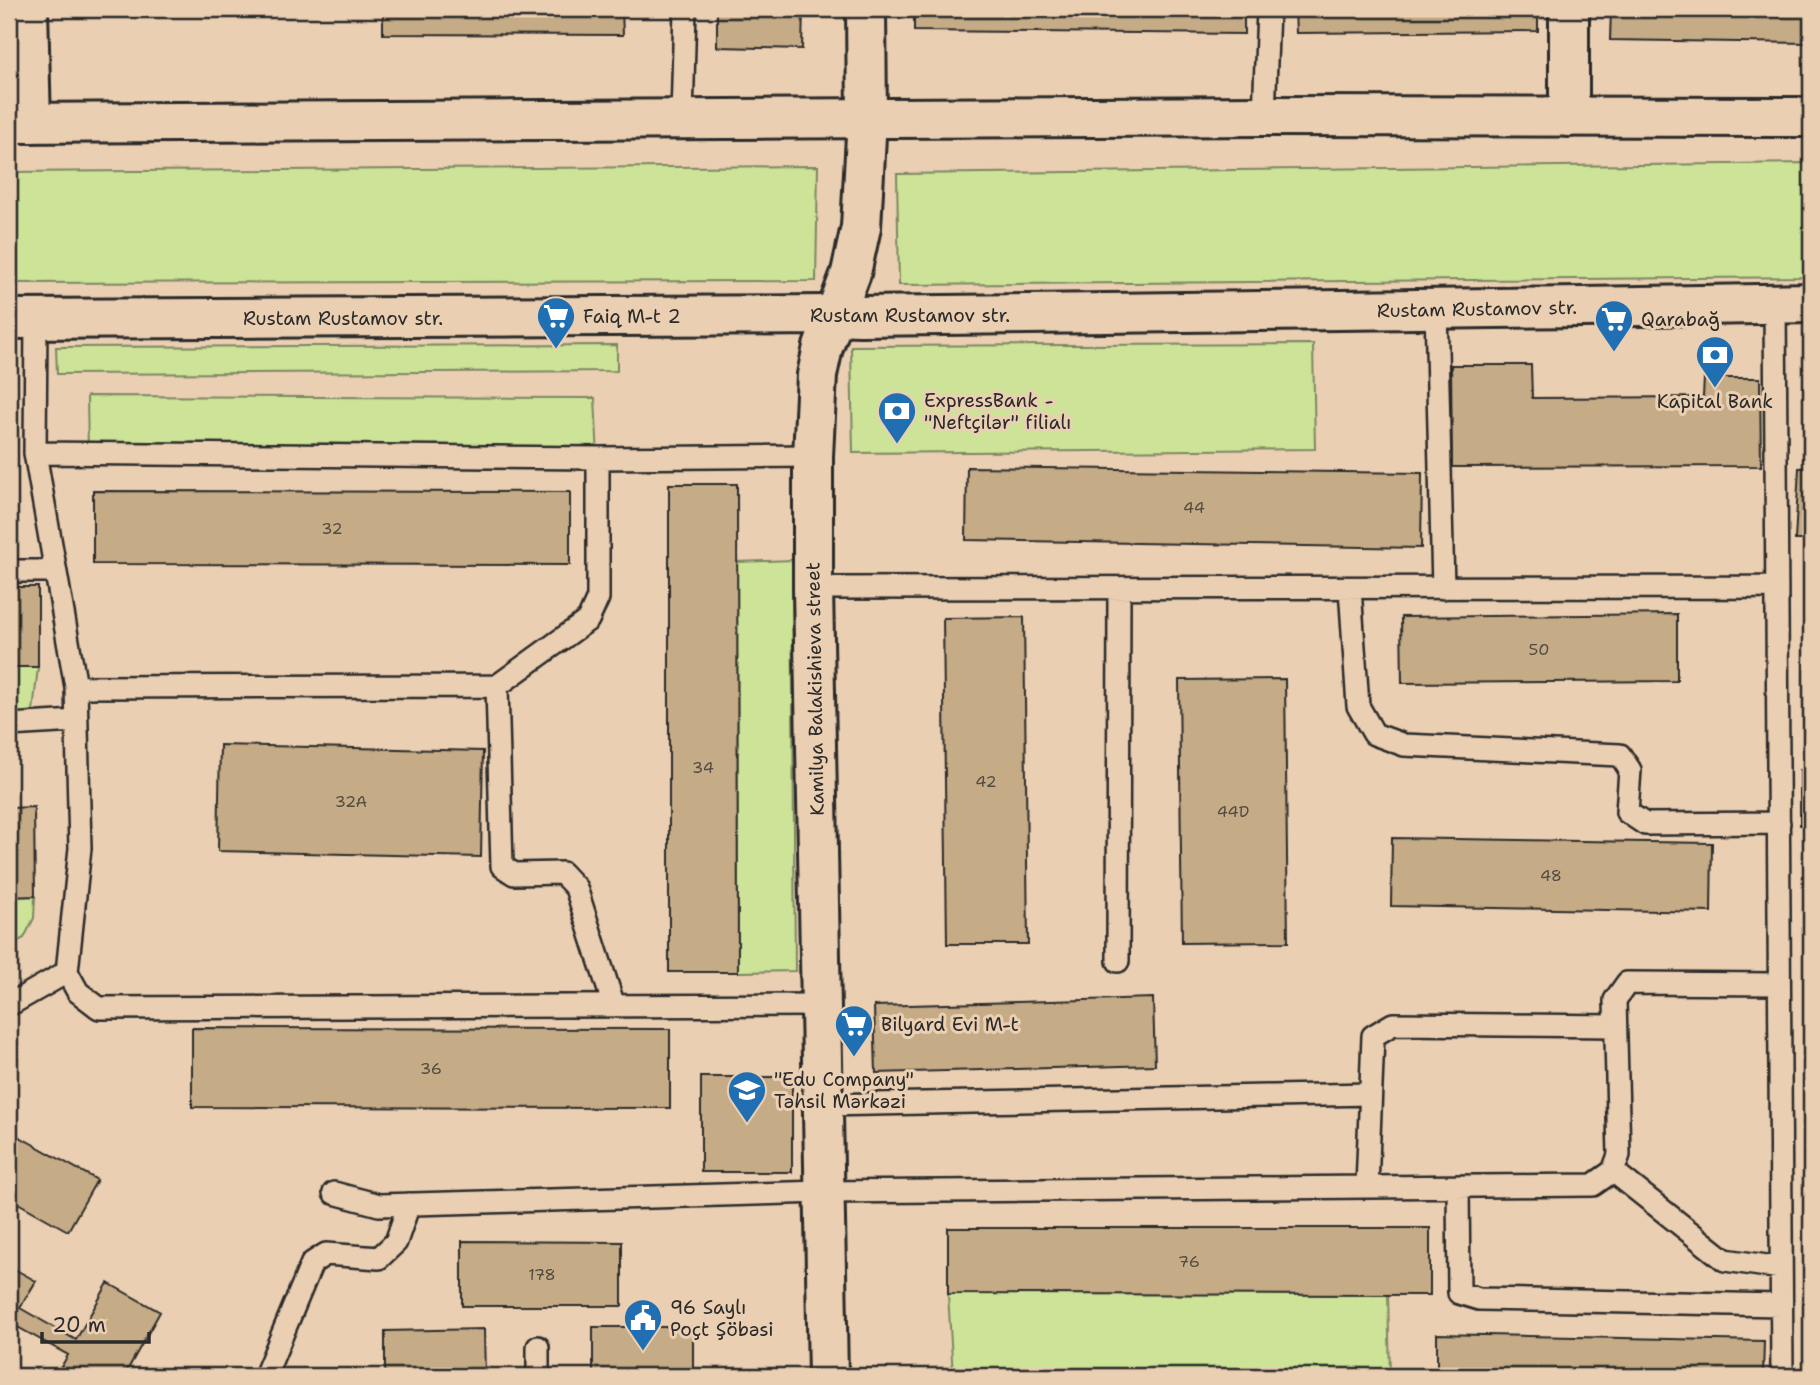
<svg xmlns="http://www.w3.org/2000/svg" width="1820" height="1385" font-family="'Shantell Sans',sans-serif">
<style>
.green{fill:#cde398;stroke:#7c8762;stroke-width:2}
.building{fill:#c5ab86;stroke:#2b2b2b;stroke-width:2}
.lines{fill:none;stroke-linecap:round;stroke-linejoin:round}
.lane-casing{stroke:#2b2b2b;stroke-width:26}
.street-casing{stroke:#2b2b2b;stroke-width:44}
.secondary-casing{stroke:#2b2b2b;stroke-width:44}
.lane{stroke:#ebcfb2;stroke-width:21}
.street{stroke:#ebcfb2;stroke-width:38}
.secondary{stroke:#ebcfb2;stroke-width:38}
.labels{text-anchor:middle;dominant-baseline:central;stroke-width:6;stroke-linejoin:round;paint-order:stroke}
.number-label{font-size:16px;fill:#524b42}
.street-label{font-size:19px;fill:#2b2b2b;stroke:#ebcfb2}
.poi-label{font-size:19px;fill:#2b2b2b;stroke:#ebcfb2;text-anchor:start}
</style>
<rect width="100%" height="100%" fill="#ebcfb2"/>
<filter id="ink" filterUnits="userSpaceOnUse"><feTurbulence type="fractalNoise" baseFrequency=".0143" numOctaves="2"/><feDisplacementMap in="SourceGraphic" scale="14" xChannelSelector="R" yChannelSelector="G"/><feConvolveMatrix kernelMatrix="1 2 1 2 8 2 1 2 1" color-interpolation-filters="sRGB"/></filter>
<g filter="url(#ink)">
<path class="green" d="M 1811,163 L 1811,277 L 899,285 L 897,174 Z
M 818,166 L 816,281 L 9,283 L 9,172 Z
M 1313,344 L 1315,449 L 853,453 L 851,346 Z
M 617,345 L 617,371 L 57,374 L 56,347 Z
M 87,396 L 595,398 L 598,458 L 88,454 Z
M 792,560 L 795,971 L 738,972 L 737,562 Z
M 9,667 L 38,667 L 32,720 L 9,720 Z
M 35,896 L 34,918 L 24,938 L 9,946 L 9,897 Z
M 948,1294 L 1388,1294 L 1390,1376 L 953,1376 Z"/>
<path class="building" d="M 383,9 L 622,9 L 623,35 L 383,34 Z
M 717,9 L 803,9 L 802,49 L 717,47 Z
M 914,9 L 1244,9 L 1244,34 L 914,31 Z
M 1295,9 L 1538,9 L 1538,31 L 1296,33 Z
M 1611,9 L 1811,9 L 1811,43 L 1610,40 Z
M 1451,365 L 1531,365 L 1532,398 L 1703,397 L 1704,378 L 1760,378 L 1761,466 L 1452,467 Z
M 967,467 L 1422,473 L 1421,548 L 966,540 Z
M 1811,467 L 1811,540 L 1795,540 L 1799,468 Z
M 669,484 L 737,484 L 738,972 L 669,972 Z
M 93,491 L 570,492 L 570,565 L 93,564 Z
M 9,587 L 38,587 L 38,667 L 9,667 Z
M 1677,614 L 1677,681 L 1402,683 L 1401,617 Z
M 1024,617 L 1028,944 L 947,944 L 943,618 Z
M 1285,679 L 1288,942 L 1182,943 L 1179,680 Z
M 220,745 L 483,751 L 481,857 L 218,851 Z
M 1800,770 L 1811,770 L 1811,825 L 1800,825 Z
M 34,807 L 35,896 L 9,897 L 9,808 Z
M 1392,838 L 1712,843 L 1711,912 L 1391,906 Z
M 1153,998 L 1155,1065 L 876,1073 L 874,1006 Z
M 192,1028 L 670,1029 L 670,1108 L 192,1107 Z
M 701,1077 L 792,1077 L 792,1172 L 701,1172 Z
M 9,1131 L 97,1180 L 68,1231 L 16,1202 L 9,1214 Z
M 948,1228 L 1430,1228 L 1430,1295 L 948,1294 Z
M 462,1241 L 622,1242 L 622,1306 L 462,1306 Z
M 9,1266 L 36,1281 L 20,1308 L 76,1340 L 108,1283 L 160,1312 L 124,1376 L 56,1376 L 68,1355 L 12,1324 L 9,1329 Z
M 593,1327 L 693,1327 L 693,1376 L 593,1376 Z
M 484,1329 L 485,1376 L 385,1376 L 385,1331 Z
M 1437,1334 L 1764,1341 L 1763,1376 L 1437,1376 Z"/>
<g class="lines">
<g class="lane-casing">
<path id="lane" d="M 1264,116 L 1268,9
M 682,118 L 685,9
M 1775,303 L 1782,1376
M 1436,309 L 1443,588
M 36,319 L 35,453 L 76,687 L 80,848 L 67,972 L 78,992 L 99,1008 L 821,1005
M 35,453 L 598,458 L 813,456
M 9,571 L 55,571
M 813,588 L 1777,587
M 1350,588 L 1358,706 L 1374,734 L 1404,745 L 1620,755 L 1630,770 L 1627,812 L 1645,824 L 1779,823
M 497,686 L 502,866 L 514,874 L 562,873 L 576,888 L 614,1006
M 76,687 L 497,686 L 588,620 L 598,598 L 598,458
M 9,725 L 76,721
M 1118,961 L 1119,588
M 9,1005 L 67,972
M 823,1105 L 1370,1094
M 1613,1171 L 1725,1260 L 1781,1268
M 1458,1186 L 1459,1293 L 1479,1299 L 1781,1305
M 1367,1187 L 1373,1036 L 1393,1024 L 1615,1026
M 334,1193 L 379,1205 L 824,1192 L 1593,1185 L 1613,1171 L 1619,1155 L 1615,1000 L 1627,983 L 1779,984
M 265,1376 L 312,1263 L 326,1254 L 379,1258 L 396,1242 L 409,1204
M 538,1376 L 538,1347"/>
</g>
<g class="street-casing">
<path id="street" d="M 28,9 L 31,123
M 1569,117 L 1569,9
M 828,1376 L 813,588 L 813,456 L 817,375 L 823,347 L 851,273 L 861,227 L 867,118 L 866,9"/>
</g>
<g class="secondary-casing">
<path id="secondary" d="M 9,123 L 1264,116 L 1811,117
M 9,319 L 834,315 L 860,316 L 1583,307 L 1811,303"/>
</g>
<use href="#lane" class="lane"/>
<use href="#street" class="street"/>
<use href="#secondary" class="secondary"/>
</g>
</g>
<defs>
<g id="supermarket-pin" transform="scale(2.0125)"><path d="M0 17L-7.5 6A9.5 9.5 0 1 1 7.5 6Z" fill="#1f6fb2" stroke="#ebcfb2"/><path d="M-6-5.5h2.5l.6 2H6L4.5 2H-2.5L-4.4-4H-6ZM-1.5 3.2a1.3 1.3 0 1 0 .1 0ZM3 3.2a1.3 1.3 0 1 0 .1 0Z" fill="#fff"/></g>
<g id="bank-pin" transform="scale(2.0125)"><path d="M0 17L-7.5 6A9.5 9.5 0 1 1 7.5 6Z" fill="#1f6fb2" stroke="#ebcfb2"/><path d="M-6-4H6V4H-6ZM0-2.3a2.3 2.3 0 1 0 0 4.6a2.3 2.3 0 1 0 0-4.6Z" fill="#fff"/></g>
<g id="school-pin" transform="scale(2.0125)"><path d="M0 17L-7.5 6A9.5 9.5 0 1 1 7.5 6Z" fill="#1f6fb2" stroke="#ebcfb2"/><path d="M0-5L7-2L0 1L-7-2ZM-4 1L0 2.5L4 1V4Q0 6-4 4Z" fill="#fff"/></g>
<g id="civic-pin" transform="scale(2.0125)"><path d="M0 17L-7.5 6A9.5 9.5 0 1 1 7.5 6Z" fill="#1f6fb2" stroke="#ebcfb2"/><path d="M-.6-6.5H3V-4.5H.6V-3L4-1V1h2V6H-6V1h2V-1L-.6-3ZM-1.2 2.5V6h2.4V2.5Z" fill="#fff"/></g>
</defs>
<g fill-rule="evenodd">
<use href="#supermarket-pin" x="556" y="316"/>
<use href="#supermarket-pin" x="1614" y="319"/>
<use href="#bank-pin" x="1715" y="355"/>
<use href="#bank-pin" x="897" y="411"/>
<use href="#supermarket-pin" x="854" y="1024"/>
<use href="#school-pin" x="747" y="1090"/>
<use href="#civic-pin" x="643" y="1318"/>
</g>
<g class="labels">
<g class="number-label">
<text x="1194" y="507">44</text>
<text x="332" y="528">32</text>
<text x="1539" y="649">50</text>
<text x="703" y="767">34</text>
<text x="986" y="781">42</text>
<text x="351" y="801">32A</text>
<text x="1233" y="811">44D</text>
<text x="1551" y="875">48</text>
<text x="431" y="1068">36</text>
<text x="1189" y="1261">76</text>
<text x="542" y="1274">178</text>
</g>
<g class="street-label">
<text transform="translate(1477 309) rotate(-1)">Rustam Rustamov str.</text>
<text x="910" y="315">Rustam Rustamov str.</text>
<text x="343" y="318">Rustam Rustamov str.</text>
<text transform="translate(815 689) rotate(-91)">Kamilya Balakishieva street</text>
</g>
<g class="poi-label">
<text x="583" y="316">Faiq M-t 2</text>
<text x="1641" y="319">Qarabağ</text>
<text x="924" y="400">ExpressBank -<tspan x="924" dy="22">"Neftçilər" filialı</tspan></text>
<text x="1715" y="401" text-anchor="middle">Kapital Bank</text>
<text x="881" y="1024">Bilyard Evi M-t</text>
<text x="774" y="1079">"Edu Company"<tspan x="774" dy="22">Təhsil Mərkəzi</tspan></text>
<text x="670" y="1307">96 Saylı<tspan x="670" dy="22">Poçt Şöbəsi</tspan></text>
</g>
</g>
<rect width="1820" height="1385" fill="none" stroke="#ebcfb2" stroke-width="35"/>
<rect x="18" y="18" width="1785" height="1350" fill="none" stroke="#2b2b2b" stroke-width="2.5" filter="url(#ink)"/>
<path d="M42 1332v10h107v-10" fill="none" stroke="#2b2b2b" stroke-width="3.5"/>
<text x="52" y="1332" font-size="21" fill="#2b2b2b" stroke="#ebcfb2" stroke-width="5" paint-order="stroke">20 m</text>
</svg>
